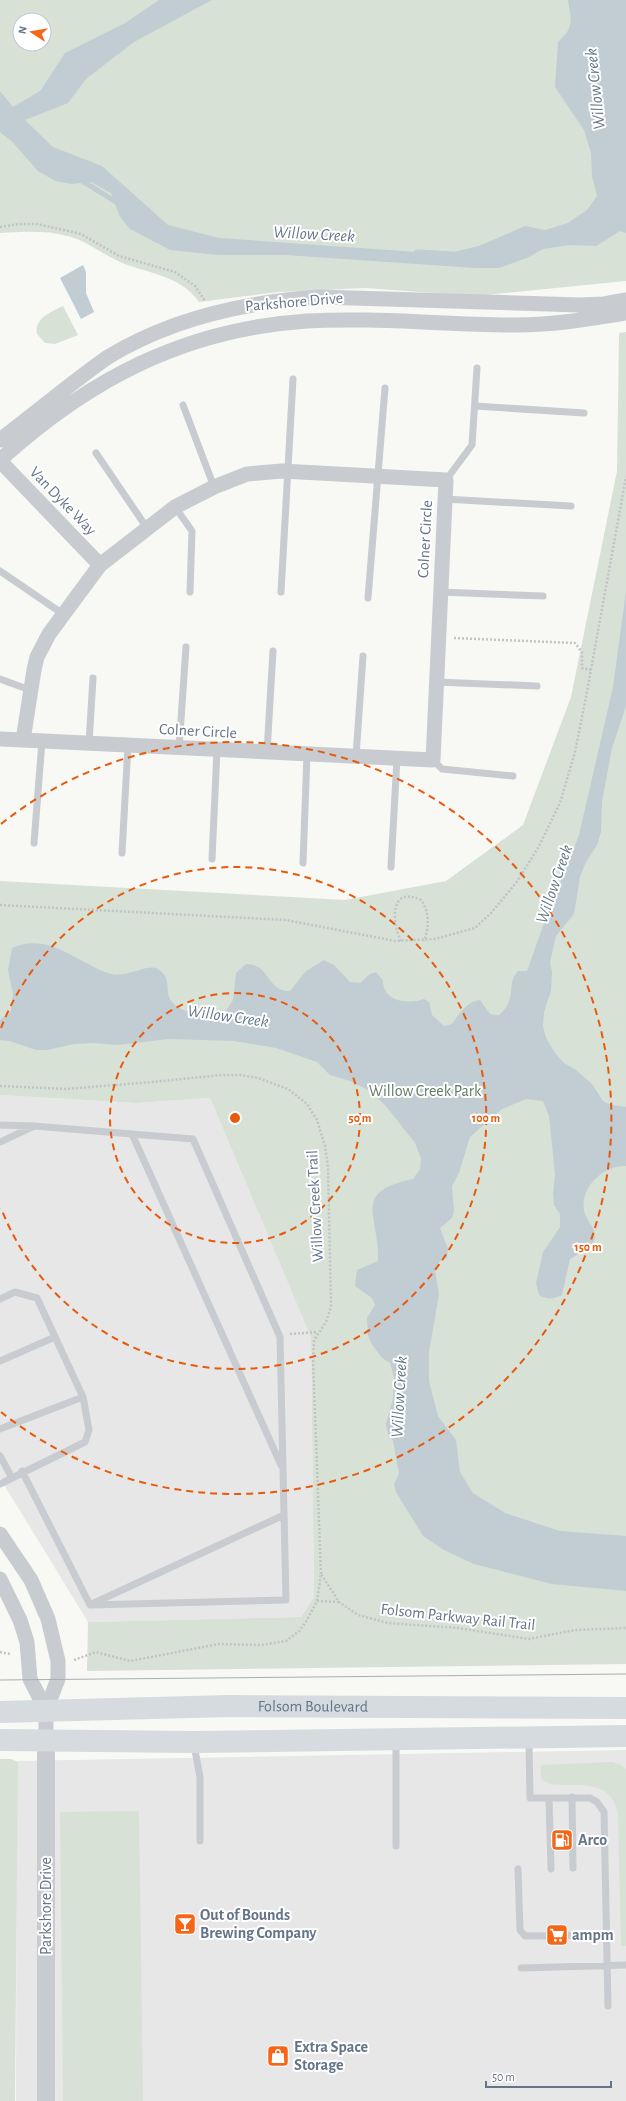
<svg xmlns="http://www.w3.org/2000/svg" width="626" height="2101" font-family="'Alegreya Sans',sans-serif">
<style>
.built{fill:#e6e7e6}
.green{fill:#d8e1d6;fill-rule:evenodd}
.water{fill:#c2ccd3}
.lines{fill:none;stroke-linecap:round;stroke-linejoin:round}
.stream{stroke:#c2ccd3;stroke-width:5}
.path{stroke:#c1c3c6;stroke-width:2.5;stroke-dasharray:2 2;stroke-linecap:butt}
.service{stroke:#c8cbcf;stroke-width:7}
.minor{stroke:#c8cbcf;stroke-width:15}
.tertiary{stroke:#c8cbcf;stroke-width:18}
.primary{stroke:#d6dbe0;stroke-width:22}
.tram{stroke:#a9aeb5;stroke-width:1}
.ring{fill:none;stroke:#e8590c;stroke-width:2;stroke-dasharray:7 5}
.labels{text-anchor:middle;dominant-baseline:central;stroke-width:4;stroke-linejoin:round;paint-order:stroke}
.street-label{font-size:16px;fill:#647489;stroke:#fff}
.park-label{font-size:16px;fill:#627a60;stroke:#fff}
.poi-label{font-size:16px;font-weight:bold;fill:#647489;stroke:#fff;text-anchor:start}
.water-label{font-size:17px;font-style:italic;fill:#607785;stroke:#fff}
.centre{fill:#e8590c;stroke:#fff;stroke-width:2}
.ring-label{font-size:12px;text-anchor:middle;font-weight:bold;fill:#e8590c;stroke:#fff;stroke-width:4;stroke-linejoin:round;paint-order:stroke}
</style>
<rect width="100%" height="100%" fill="#f8f8f5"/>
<path class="built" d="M 0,1095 L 136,1103 L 210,1098 L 311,1336 L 314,1597 L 301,1617 L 88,1622 L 0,1478 Z
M 626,1750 L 626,2101 L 16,2101 L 17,1761 Z"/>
<path class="green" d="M 0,0 L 626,0 L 626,281 L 476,296 L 365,288 L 278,292 L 199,302 C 179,273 144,274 116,260 C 99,252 85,240 67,236 C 45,230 23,232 0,233 ZM 20,20 L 44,20 L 44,44 L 20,44 Z
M 63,306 L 78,335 L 55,344 L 45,343 L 37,334 C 34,318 51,312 63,306 Z
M 626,332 L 626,1664 L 87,1671 L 88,1622 L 301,1617 L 314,1597 L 311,1337 L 210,1098 L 136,1103 L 0,1095 L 0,881 L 345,900 L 446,881 L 523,825 L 571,697 L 617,471 L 619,333 Z
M 0,1759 L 11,1759 L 18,1762 L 15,2101 L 0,2101 Z
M 612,1762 L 619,1764 L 626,1769 L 626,1946 L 621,1946 L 618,1814 C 610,1766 547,1797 541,1777 C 540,1774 541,1768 541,1765 Z
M 139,1811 L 143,2101 L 63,2101 L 60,1812 Z"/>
<path class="water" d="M 159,0 L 212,0 L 134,42 L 86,79 L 68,103 L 25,120 L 53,147 L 102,166 L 168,225 L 219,238 L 445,254 L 479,246 L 525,226 L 545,230 L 568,223 L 587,210 L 597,196 L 592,176 L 591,153 L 584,130 L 555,87 L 558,42 C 575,27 571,20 568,0 L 626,0 L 626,233 L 620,231 L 596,246 L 569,245 L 543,249 L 527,258 L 499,268 L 475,268 L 285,255 L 219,255 L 170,250 L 130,229 L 120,217 L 111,193 L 91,182 L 72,184 L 55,181 L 38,171 L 0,128 L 0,91 L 13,107 L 40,91 L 65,53 L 125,23 Z
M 83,265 L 86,272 L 86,293 L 94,312 L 81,319 L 60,278 Z
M 626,591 L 626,706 L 612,748 L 606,780 L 602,802 L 601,832 L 597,845 L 585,864 L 580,877 L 574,914 L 556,936 L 550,962 L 552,972 L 551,991 L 544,1012 L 543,1026 L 546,1038 L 555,1053 L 564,1063 L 576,1070 L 592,1084 L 603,1101 L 611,1105 L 626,1107 L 626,1166 C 605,1165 580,1186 584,1210 C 586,1222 598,1228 594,1241 C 591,1250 578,1254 570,1259 L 562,1295 C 553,1299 547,1300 539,1295 L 536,1283 L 543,1252 L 560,1227 L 560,1214 L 554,1205 L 553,1193 L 555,1174 L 549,1116 L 543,1101 L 526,1099 L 502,1109 L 470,1137 L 459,1173 L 452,1186 L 454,1211 L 452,1218 L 440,1228 L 448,1249 L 447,1258 L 439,1262 L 435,1270 L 439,1294 L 429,1352 L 429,1381 L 438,1416 L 456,1440 L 460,1472 L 473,1493 L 505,1513 L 560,1531 L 626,1536 L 626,1591 L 552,1584 L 474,1564 L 444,1550 L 423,1536 L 396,1492 L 394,1484 L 399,1473 L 393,1441 L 388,1434 L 386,1424 L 393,1399 L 394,1377 L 390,1363 L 382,1358 L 371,1343 L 368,1335 L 367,1318 L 375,1305 L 372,1298 L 355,1286 L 357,1270 L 378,1261 C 380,1216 350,1192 413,1179 L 420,1169 L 421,1158 L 415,1143 L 385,1105 L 370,1091 L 350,1081 L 330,1075 L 317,1062 L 276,1048 L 234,1041 L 169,1039 L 117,1045 L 94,1043 L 74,1044 L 47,1050 L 36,1050 L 10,1041 L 0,1040 L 0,1020 L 11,1011 L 13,994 L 8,970 L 12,948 C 50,931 78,964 111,974 C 128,978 148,963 158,969 C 172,978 165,988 170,999 C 179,1015 208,1016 224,1014 L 233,1000 L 236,973 L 246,964 C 271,964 266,991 290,991 L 306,971 L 324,960 L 334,965 L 350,982 L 360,983 L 370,974 L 376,972 L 383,980 C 382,1001 408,1005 424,999 L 429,1002 L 432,1015 L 444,1026 L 452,1024 C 459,1014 467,1001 480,1000 L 490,1014 L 499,1015 C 519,997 505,986 518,971 L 527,971 L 543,926 L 579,835 L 613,687 Z"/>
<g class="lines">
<path class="stream" d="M 0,129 L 17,142
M 79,179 L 118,203
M 417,252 L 453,254"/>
<path class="path" d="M 0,227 L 19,224 L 37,224 L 81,234 L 119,256 L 175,272 L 195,286 L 205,301
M 454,638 L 575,643 L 582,652 L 582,668 L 591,670
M 0,905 L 286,920 L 395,941 L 435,939 L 475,928 L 491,913 L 516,883 L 538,848 L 560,803 L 575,752 L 586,697 L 626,477
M 401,941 C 392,923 389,885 421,900 C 430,913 429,927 424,941
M 0,1086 L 66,1089 L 152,1082 L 221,1075 L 240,1075 L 258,1078 L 288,1089 L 307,1104 L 317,1120 L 325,1146 L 328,1167 L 331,1307 L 326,1322 L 314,1340 L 313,1360 L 321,1574
M 290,1334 L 318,1332
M 317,1601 L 339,1602
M 0,1652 L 10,1654
M 74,1660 L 96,1652 L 130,1661 L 219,1644 L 261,1645 L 286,1641 L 299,1631 L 306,1622 L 317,1601 L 321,1574 L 339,1602 L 358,1615 L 388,1623 L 458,1628 L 529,1639 L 575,1630 L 626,1628"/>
<path class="service" d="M 183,405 L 214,487
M 475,406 L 584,413
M 96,453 L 147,528
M 446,480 L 472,445 L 477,368
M 444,499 L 571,506
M 175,507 L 192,531 L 190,592
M 0,571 L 63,614
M 281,592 L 293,379
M 440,592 L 543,596
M 368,598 L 385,388
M 0,679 L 30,690
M 436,682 L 537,686
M 89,743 L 93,678
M 179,748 L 186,647
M 267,752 L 273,651
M 356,756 L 363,656
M 433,760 L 442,769 L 513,776
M 34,843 L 42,741
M 122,853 L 128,745
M 212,859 L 217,750
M 303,863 L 307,754
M 391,867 L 397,758
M 0,1125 L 34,1126 L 193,1139 L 280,1337 L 286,1600 L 90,1605 L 22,1471
M 132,1134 L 281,1465
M 0,1142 L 32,1127
M 0,1299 L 15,1292 L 37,1298 L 83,1397
M 0,1361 L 55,1337
M 0,1429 L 83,1397 L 89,1430 L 85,1442 L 0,1484
M 0,1456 L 12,1478
M 94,1603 L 284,1515
M 529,1740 L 530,1798 L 590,1798 L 597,1802 L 604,1812 L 608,2006
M 396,1742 L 396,1846
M 194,1745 L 200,1777 L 200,1841
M 572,1797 L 573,1868
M 549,1798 L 551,1869
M 518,1869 L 520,1930 L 525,1936 L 607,1935
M 521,1968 L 626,1965"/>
<path class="minor" d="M 0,440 C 23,422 46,404 69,386 C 82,376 95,366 108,357 C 172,318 246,302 319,297 L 580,305 L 604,304 L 626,300
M 0,460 C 89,379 185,329 307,321 C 376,317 447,325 517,325 C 553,325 590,319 626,313
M 0,461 L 100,565
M 0,739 L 23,740 L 433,760 L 446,480 L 282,471 L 247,474 L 214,487 L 175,507 L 100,565 L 49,634 L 37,657 L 34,670 L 23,740
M 0,1534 L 31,1580 L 48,1619 L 58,1661 L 58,1679 L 46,1710 L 46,1741
M 0,1579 L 20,1620 L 27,1642 L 30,1679 L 46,1710"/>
<path class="tertiary" d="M 46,2101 L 46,1741"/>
<g class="primary">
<path id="s1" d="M 0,1712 L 229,1706 L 626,1708"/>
<path d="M 0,1740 L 194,1742 L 626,1736"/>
</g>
<path class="tram" d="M 0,1680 L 626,1674"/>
</g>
<g class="ring">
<circle cx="235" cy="1118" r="125"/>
<path d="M1 1028A251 251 0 1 1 1 1208"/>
<path d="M1 824A376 376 0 1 1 1 1412"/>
</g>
<defs>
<g id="fuel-square" transform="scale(1.15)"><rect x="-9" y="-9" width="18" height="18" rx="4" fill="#f66618" stroke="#fff"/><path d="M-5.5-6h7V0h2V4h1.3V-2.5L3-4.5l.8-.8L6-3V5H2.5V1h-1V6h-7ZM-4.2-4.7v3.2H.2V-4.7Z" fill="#fff"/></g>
<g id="bar-square" transform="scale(1.15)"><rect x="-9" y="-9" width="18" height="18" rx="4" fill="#f66618" stroke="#fff"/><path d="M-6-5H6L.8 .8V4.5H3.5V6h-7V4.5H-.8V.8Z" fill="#fff"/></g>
<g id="supermarket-square" transform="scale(1.15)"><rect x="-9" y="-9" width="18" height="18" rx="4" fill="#f66618" stroke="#fff"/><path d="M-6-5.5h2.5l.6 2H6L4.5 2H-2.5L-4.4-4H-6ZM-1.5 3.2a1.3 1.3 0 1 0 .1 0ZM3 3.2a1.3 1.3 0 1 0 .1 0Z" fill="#fff"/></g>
<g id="shop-square" transform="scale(1.15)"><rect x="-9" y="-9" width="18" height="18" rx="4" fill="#f66618" stroke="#fff"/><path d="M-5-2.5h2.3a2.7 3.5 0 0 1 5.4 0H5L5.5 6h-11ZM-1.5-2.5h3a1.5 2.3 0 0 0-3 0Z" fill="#fff"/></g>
</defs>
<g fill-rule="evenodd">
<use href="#fuel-square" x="562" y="1840"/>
<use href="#bar-square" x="185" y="1924"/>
<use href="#supermarket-square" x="557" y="1935"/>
<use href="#shop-square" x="278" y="2056"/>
</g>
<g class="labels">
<g class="street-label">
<text transform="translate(294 302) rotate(-5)">Parkshore Drive</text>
<text transform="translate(63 501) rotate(46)">Van Dyke Way</text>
<text transform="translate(425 539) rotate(-87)">Colner Circle</text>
<text transform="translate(198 731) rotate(3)">Colner Circle</text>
<text transform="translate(315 1206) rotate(-93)">Willow Creek Trail</text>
<text transform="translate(458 1617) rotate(6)">Folsom Parkway Rail Trail</text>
<text stroke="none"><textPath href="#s1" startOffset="313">Folsom Boulevard</textPath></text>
<text transform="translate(46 1906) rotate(-90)">Parkshore Drive</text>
</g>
<g class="park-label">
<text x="425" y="1091">Willow Creek Park</text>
</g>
<g class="poi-label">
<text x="578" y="1840">Arco</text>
<text x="200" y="1915">Out of Bounds<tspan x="200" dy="18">Brewing Company</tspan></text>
<text x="572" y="1935">ampm</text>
<text x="294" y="2047">Extra Space<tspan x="294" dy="18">Storage</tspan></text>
</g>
<g class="water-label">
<text transform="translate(595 89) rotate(-96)">Willow Creek</text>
<text transform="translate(314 234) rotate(3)">Willow Creek</text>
<text transform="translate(554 884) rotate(-71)">Willow Creek</text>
<text transform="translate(228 1016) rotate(8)">Willow Creek</text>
<text transform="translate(399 1397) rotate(-87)">Willow Creek</text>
</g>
</g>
<circle cx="235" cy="1118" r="6" class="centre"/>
<g class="ring-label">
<text x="360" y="1122">50 m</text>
<text x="486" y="1122">100 m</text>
<text x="588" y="1251">150 m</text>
</g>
<g transform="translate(32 32) rotate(282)"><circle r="19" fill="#ffffff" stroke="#c1c7d0"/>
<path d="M0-3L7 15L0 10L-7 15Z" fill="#f66618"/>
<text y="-6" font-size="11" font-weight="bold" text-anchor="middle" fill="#647489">N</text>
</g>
<path d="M486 2081v6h125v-6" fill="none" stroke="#647489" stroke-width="2"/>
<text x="492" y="2081" font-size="12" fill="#647489" stroke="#ffffff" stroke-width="3" paint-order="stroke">50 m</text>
</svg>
